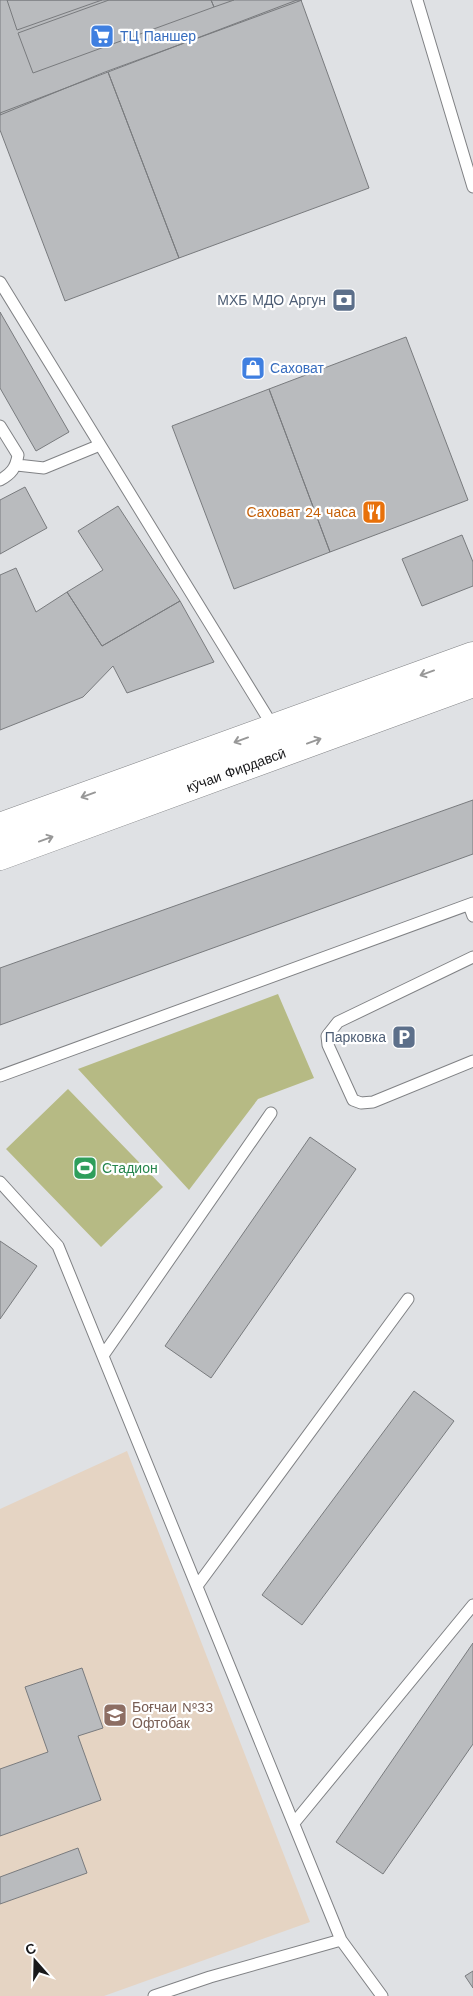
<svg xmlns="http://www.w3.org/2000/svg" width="473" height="1996" font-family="'Work Sans',sans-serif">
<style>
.education{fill:#e5d4c3}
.green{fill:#b6ba84}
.building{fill:#b9bbbe;stroke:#797b7e}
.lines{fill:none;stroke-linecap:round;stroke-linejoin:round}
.service-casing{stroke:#808285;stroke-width:13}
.tertiary-casing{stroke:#808285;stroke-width:29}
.service{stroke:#fff;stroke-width:11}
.tertiary{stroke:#fff;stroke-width:28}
.oneway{stroke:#989898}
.labels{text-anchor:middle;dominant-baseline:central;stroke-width:4.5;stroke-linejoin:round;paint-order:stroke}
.shop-label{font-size:14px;fill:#366cbe;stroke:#fff;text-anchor:start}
.service-label{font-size:14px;fill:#4e5e75;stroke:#fff;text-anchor:end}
.food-label{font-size:14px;fill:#c56008;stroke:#fff;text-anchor:end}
.street-label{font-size:14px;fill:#19191b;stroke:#fff}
.leisure-label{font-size:14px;fill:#27864d;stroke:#fff;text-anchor:start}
.education-label{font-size:14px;fill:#785e54;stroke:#fff;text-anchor:start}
</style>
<rect width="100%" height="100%" fill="#dfe1e4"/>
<path class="education" d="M 127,1451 L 310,1922 L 104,1996 L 0,1996 L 0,1509 Z"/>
<path class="green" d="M 278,994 L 314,1078 L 258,1099 L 189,1190 L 78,1069 Z
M 68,1089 L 163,1187 L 101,1247 L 6,1149 Z"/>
<path class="building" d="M 0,0 L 302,0 L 105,72 L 0,115 Z
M 7,0 L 102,0 L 17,30 Z
M 109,0 L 211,0 L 214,7 L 33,73 L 18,33 Z
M 211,0 L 234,0 L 214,7 Z
M 297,0 L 301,0 L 369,188 L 179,258 L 108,72 Z
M 108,72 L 179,258 L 65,301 L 0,130 L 0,113 Z
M 0,312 L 69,432 L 36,451 L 0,388 Z
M 406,337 L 468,500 L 330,552 L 269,389 Z
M 269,389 L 330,552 L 234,589 L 172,426 Z
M 25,487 L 47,528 L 0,554 L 0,500 Z
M 118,506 L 180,601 L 102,646 L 67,592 L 103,570 L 78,531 Z
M 462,535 L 473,562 L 473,586 L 422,606 L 402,559 Z
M 16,568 L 36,612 L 67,592 L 102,646 L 180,601 L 214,662 L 127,693 L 113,666 L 83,697 L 0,730 L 0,575 Z
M 473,800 L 473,854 L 0,1025 L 0,968 Z
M 310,1137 L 356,1169 L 211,1378 L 165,1346 Z
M 0,1241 L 37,1266 L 0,1319 Z
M 414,1391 L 454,1421 L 302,1625 L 262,1595 Z
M 473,1643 L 473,1744 L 383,1874 L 336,1842 Z
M 82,1668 L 103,1728 L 78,1736 L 101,1800 L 0,1836 L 0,1769 L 48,1752 L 25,1687 Z
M 78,1848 L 87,1873 L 0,1904 L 0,1877 Z
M 473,1971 L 473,1988 L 465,1976 Z"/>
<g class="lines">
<g class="service-casing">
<path id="service" d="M 417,0 L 473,187
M 0,282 L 274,728
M 0,426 L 18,455 C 16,468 11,474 0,480
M 17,465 L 44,468 L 100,445
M 469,905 L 473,916
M 473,957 L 338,1022 L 327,1036 L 328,1045 L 353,1100 L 361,1103 L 373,1102 L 473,1061
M 0,1076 L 473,903
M 0,1182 L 58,1246 L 341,1940
M 104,1354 L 271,1113
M 197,1586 L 408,1299
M 294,1823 L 473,1605
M 154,1996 L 210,1977 L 341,1940 L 382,1996"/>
</g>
<g class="tertiary-casing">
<path id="tertiary" d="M 0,827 L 473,656
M 0,856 L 473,683"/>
</g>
<use href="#service" class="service"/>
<use href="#tertiary" class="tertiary"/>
</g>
<defs><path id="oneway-shaft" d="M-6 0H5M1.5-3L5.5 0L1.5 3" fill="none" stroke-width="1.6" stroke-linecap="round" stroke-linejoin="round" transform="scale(1.25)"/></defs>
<g class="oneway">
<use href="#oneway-shaft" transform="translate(427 673) rotate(160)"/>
<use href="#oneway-shaft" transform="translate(241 740) rotate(160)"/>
<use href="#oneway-shaft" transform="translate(314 741) rotate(-20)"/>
<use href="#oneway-shaft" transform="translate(88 795) rotate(160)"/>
<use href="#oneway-shaft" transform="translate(46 839) rotate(-20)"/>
</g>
<defs>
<g id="supermarket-square" transform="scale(1.25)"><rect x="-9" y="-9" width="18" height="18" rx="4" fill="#3f7fe0" stroke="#fff"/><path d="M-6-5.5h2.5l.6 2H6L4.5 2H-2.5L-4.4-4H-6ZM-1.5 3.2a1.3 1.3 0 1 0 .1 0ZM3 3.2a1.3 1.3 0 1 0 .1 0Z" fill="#fff"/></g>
<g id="bank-square" transform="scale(1.25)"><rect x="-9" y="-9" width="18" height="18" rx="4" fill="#5c6f8a" stroke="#fff"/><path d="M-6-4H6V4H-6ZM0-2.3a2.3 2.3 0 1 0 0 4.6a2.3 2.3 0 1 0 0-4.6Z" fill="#fff"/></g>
<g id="shop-square" transform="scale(1.25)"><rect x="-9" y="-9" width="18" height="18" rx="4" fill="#3f7fe0" stroke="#fff"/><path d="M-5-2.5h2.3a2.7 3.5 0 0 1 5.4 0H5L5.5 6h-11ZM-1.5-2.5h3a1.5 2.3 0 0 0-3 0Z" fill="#fff"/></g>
<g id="restaurant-square" transform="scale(1.25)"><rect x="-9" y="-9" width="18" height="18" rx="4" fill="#e8710a" stroke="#fff"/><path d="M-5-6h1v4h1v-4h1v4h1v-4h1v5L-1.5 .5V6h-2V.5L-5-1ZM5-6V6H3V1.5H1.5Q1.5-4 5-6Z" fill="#fff"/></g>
<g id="parking-square" transform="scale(1.25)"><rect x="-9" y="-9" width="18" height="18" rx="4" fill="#5c6f8a" stroke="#fff"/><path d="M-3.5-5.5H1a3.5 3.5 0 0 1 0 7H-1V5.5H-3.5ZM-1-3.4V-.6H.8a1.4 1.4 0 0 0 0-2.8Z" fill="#fff"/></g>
<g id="stadium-square" transform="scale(1.25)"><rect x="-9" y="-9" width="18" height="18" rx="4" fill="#2e9e5b" stroke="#fff"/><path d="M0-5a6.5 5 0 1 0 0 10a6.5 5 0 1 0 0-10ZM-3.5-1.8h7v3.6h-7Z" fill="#fff"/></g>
<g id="school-square" transform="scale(1.25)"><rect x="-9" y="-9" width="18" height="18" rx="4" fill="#8d6e63" stroke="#fff"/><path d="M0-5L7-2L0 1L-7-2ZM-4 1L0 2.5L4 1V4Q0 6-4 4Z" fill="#fff"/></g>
</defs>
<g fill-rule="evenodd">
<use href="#supermarket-square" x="102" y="36"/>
<use href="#bank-square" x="344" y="300"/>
<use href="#shop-square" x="253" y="368"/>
<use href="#restaurant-square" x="374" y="512"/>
<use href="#parking-square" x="404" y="1037"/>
<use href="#stadium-square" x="85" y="1168"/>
<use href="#school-square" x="115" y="1715"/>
</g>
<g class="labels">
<g class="shop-label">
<text x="120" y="36">ТЦ Паншер</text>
<text x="270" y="368">Саховат</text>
</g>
<g class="service-label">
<text x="326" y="300">МХБ МДО Аргун</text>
<text x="386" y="1037">Парковка</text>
</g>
<g class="food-label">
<text x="356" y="512">Саховат 24 часа</text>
</g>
<g class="street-label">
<text transform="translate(236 770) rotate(-20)">кӯчаи Фирдавсӣ</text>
</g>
<g class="leisure-label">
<text x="102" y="1168">Стадион</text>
</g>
<g class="education-label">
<text x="132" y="1707">Боғчаи №33<tspan x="132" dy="16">Офтобак</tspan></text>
</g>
</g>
<g transform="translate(35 1961) rotate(340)" stroke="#ffffff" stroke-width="4" paint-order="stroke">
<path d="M0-4L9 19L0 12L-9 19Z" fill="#19191b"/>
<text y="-8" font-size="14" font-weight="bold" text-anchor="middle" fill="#19191b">С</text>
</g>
</svg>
